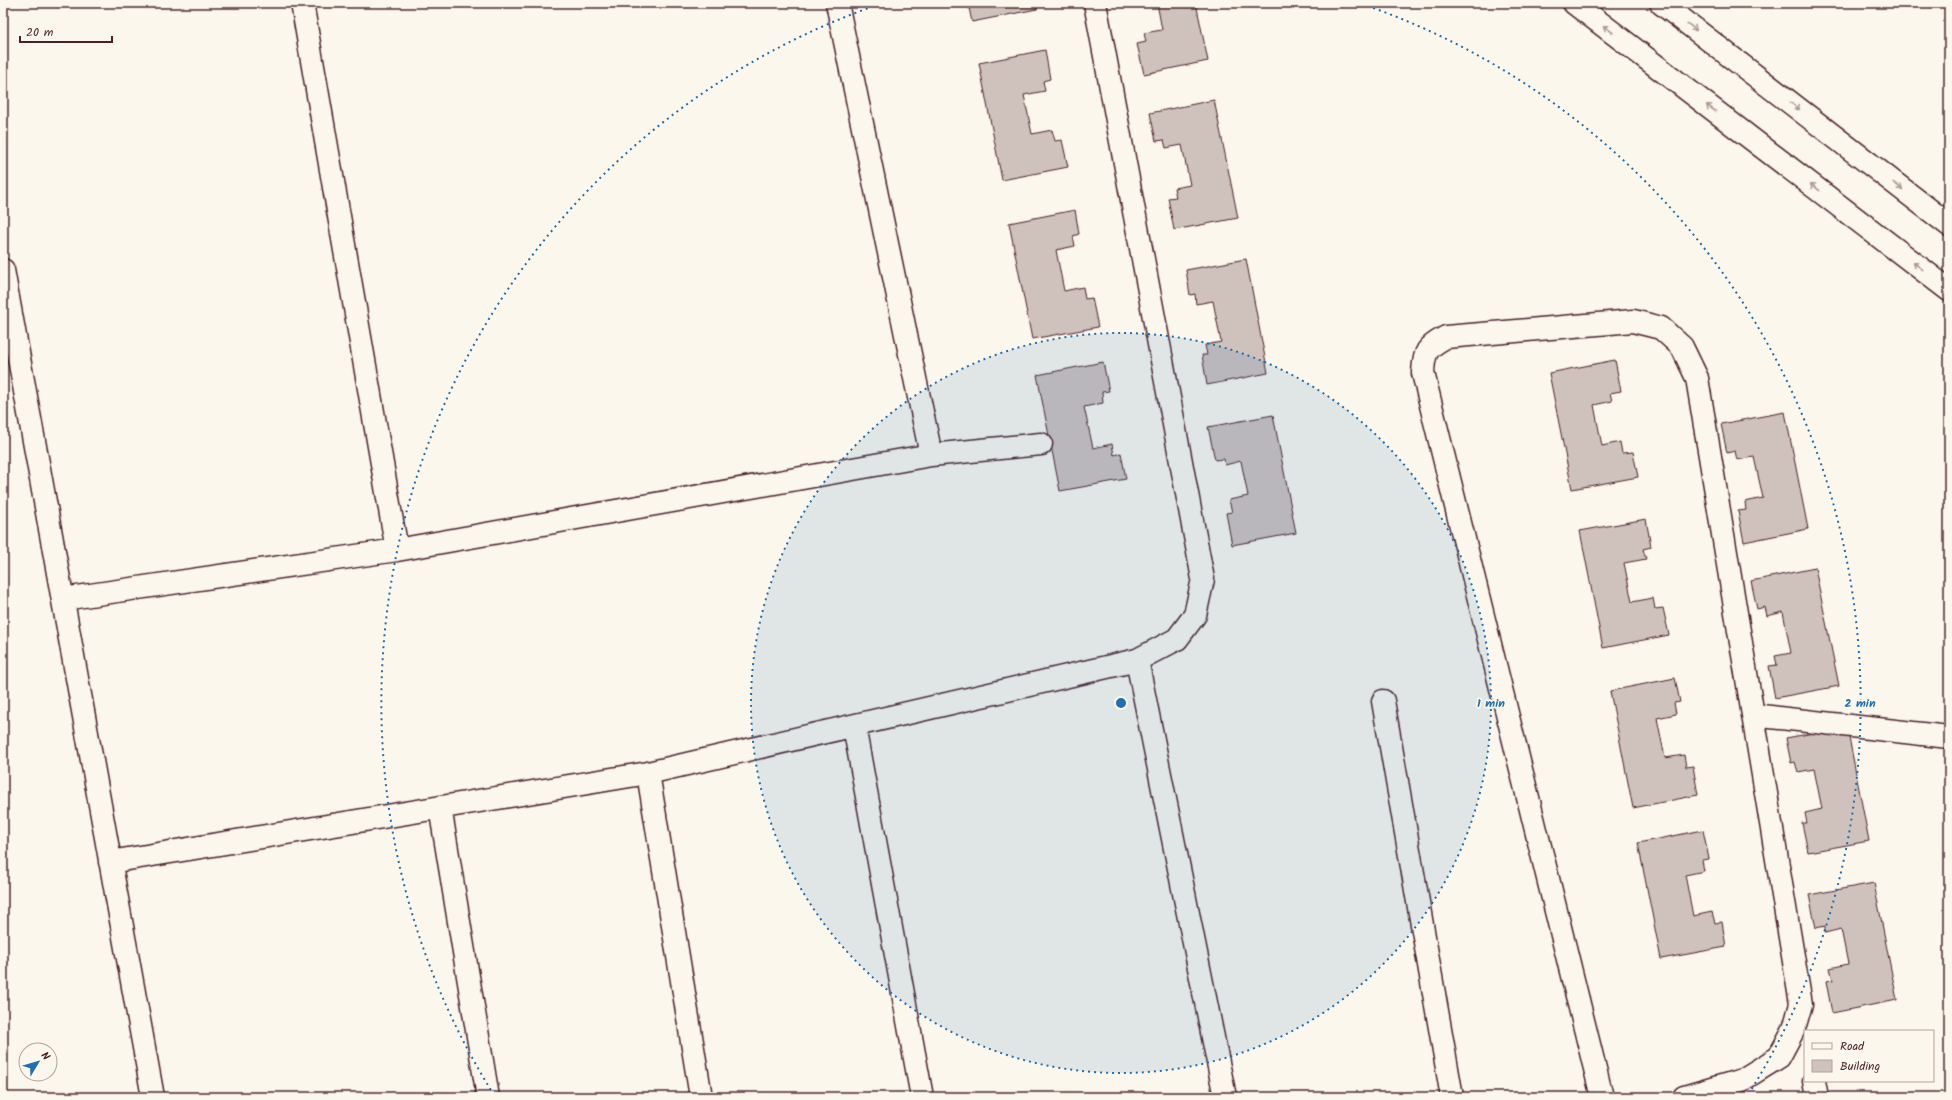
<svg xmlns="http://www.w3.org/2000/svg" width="1952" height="1100" font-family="Kalam,sans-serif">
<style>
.building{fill:#cfc2bc;stroke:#4a1f2b}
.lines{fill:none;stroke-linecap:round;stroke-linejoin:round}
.street-casing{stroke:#4a1f2b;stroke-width:25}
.primary-casing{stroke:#4a1f2b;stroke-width:25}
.street{stroke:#fbf7ec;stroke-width:22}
.primary{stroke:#fbf7ec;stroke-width:22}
.oneway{stroke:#ab9695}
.ring{fill:none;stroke:#1f6fb2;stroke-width:2;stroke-dasharray:2 4}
.centre{fill:#1f6fb2;stroke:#fbf7ec;stroke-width:2}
.ring-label{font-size:12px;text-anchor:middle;font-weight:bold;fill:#1f6fb2;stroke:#fbf7ec;stroke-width:3.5;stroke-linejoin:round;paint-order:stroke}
</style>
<rect width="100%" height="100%" fill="#fbf7ec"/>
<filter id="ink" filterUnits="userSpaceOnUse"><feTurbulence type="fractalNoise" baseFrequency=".025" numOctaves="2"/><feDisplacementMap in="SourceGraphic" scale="8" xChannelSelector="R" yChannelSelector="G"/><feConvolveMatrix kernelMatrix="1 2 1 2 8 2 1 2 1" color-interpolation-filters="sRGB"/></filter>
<g filter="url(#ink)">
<path class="building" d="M 968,3 L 1036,3 L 1037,9 L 972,22 Z
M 1157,3 L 1196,3 L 1208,61 L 1144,74 L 1137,44 L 1146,42 L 1144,33 L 1162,30 Z
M 1045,50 L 1050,79 L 1043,81 L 1045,91 L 1024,95 L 1032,134 L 1052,130 L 1055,141 L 1062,140 L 1068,167 L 1002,180 L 979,63 Z
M 1214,100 L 1238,218 L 1174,230 L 1168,198 L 1176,197 L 1174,188 L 1190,185 L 1182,145 L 1166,148 L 1164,140 L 1156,141 L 1150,113 Z
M 1075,210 L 1079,234 L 1073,236 L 1075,246 L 1056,250 L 1064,291 L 1083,287 L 1085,299 L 1092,298 L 1098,327 L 1032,339 L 1009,223 Z
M 1246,259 L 1268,373 L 1207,385 L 1202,355 L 1207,355 L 1205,345 L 1221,342 L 1213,301 L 1196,304 L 1195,294 L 1190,295 L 1186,270 Z
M 1615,360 L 1621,391 L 1610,393 L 1612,401 L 1594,405 L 1602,446 L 1620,442 L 1622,453 L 1633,452 L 1638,477 L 1572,489 L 1549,373 Z
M 1103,362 L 1109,391 L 1102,392 L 1103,403 L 1084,407 L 1093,448 L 1112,444 L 1114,455 L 1121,453 L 1126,479 L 1060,491 L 1037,375 Z
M 1785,412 L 1808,529 L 1744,542 L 1738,511 L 1746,510 L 1745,502 L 1763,498 L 1754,457 L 1737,460 L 1735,451 L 1727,453 L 1721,424 Z
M 1273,415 L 1296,533 L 1232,545 L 1226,513 L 1232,512 L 1229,500 L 1248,496 L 1241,461 L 1225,465 L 1224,459 L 1215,460 L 1208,427 Z
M 1646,519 L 1651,547 L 1643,549 L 1646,559 L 1624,563 L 1632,602 L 1653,598 L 1655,609 L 1663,608 L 1669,635 L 1603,648 L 1580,531 Z
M 1815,568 L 1839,686 L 1775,698 L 1769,666 L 1777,665 L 1775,656 L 1791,653 L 1783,612 L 1767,616 L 1765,607 L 1757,609 L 1751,581 Z
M 1675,678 L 1680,702 L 1674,703 L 1676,714 L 1657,718 L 1665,758 L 1684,755 L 1686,767 L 1693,766 L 1698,795 L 1633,808 L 1610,691 Z
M 1847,727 L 1869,841 L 1808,852 L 1802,823 L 1807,823 L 1805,813 L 1822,809 L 1814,769 L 1798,772 L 1795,762 L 1791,763 L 1786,738 Z
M 1703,830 L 1709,859 L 1702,860 L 1704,871 L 1685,875 L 1693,916 L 1712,912 L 1715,923 L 1722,922 L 1726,947 L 1661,959 L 1638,843 Z
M 1874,883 L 1897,1000 L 1832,1013 L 1826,981 L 1833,980 L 1830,968 L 1848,964 L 1841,929 L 1825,933 L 1825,926 L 1816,928 L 1809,895 Z"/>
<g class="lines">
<g class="street-casing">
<path id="street" d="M 302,3 L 397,550
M 837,3 L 931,455
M 3,270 L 153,1097
M 63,599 L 397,550 L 931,455 L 1041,444
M 1137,660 L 1225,1097
M 1383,701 L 1452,1097
M 1753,715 L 1949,737
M 854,726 L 922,1097
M 648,773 L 701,1097
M 440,807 L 488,1097
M 110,862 L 648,773 L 1137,660 L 1177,639 L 1195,615 L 1203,579 L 1095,3
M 1814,1081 L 1817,1097
M 1602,1097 L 1423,373 C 1424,351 1427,347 1446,337 L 1633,321 L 1661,328 L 1682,347 L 1697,378 L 1801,1004 L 1794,1029 L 1779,1057 L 1742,1080 L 1684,1097"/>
</g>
<g class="primary-casing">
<path id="primary" d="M 1574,3 L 1949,290
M 1661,3 L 1949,225"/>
</g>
<use href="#street" class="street"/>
<use href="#primary" class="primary"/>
</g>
<defs><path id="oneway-shaft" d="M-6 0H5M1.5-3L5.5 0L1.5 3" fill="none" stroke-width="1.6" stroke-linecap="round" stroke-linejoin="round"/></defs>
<g class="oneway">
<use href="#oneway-shaft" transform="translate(1692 27) rotate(38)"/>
<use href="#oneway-shaft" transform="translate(1608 29) rotate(-143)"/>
<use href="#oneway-shaft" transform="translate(1795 106) rotate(38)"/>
<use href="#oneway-shaft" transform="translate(1711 108) rotate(-143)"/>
<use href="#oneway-shaft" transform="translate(1898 186) rotate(38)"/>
<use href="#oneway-shaft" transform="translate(1815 187) rotate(-143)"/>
<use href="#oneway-shaft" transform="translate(1918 266) rotate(-143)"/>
</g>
</g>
<circle cx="1121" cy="703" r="370" fill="#1f6fb2" fill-opacity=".12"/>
<g class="ring">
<circle cx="1121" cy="703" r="370"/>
<path d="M494 1095A739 739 0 0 1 880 4M1362 4A739 739 0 0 1 1748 1095"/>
</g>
<circle cx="1121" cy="703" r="6" class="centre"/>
<g class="ring-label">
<text x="1491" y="707">1 min</text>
<text x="1860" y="707">2 min</text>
</g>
<rect width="1952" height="1100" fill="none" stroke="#fbf7ec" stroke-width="16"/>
<rect x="8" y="8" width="1936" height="1084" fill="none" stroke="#4a1f2b" stroke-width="1.5" filter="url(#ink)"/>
<rect x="1804" y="1030" width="130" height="52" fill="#fbf7ec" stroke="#b4a19f"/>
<rect x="1812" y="1043" width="20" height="6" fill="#fbf7ec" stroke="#b4a19f"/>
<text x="1840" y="1050" font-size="12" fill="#4a1f2b">Road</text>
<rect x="1812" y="1060" width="20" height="12" fill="#cfc2bc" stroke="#b4a19f"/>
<text x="1840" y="1070" font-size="12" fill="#4a1f2b">Building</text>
<g transform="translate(38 1062) rotate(52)"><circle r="19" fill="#fbf7ec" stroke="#b4a19f"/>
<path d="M0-3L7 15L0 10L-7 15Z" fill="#1f6fb2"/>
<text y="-6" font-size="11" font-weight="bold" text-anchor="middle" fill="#4a1f2b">N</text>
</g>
<path d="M20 36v6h92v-6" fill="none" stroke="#4a1f2b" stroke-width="2"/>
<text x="26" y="36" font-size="12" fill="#4a1f2b" stroke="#fbf7ec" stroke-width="3" paint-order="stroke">20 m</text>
</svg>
